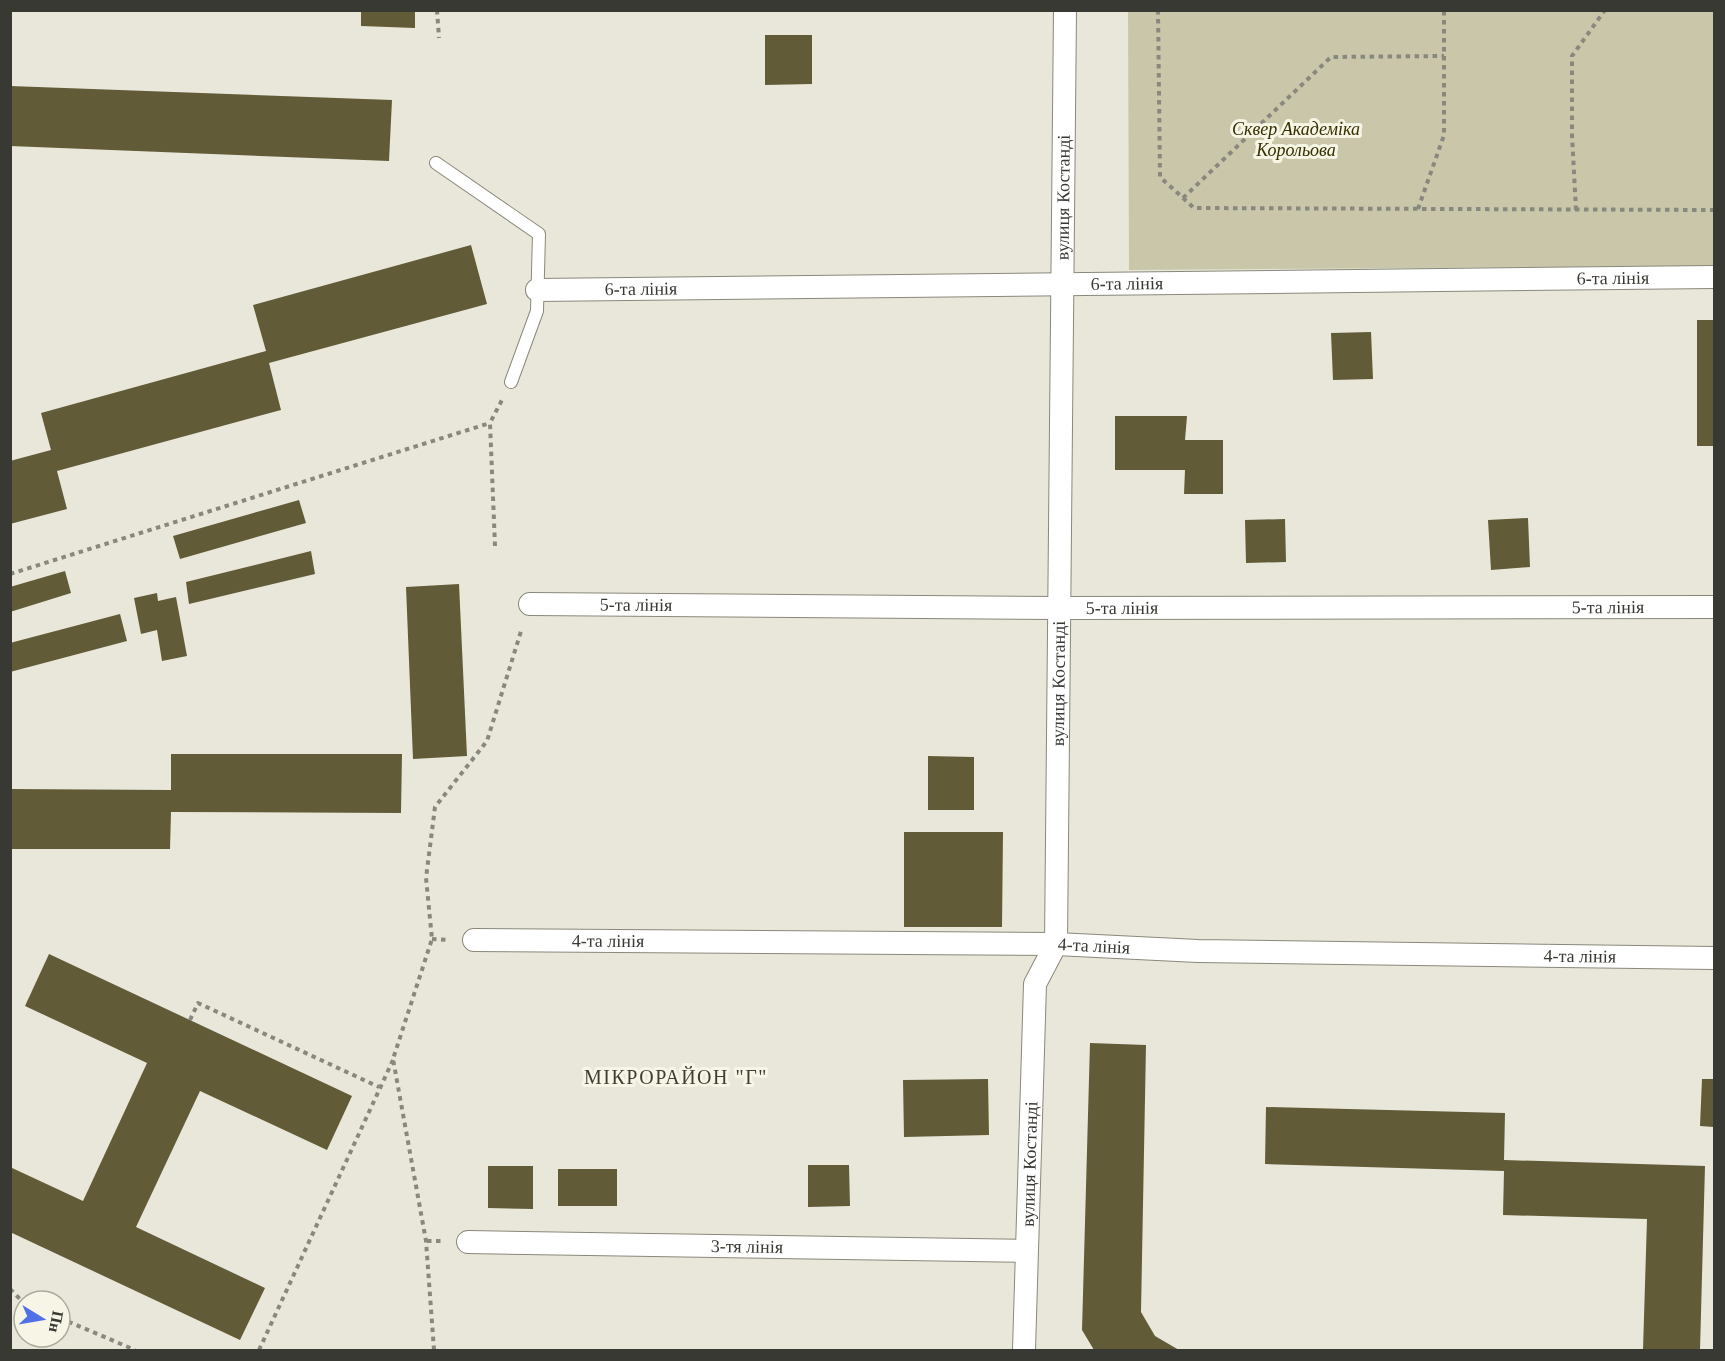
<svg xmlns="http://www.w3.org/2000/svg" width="1725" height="1361" font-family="Georgia,serif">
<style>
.green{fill:#c9c6aa}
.building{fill:#615b38}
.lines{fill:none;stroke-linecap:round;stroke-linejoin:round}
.lane-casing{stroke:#8a887b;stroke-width:14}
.street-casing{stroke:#8a887b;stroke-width:24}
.path{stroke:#89887e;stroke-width:4;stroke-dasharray:4.5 4.5;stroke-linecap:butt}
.lane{stroke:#fff;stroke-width:12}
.street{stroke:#fff;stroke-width:22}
.labels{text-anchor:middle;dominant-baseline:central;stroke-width:6;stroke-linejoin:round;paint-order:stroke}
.park-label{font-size:18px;font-style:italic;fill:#362f00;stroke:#f7f5e6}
.street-label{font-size:18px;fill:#393933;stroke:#f7f5e6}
.neighbourhood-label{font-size:20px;letter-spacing:1.5px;fill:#3f3d32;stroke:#f7f5e6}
</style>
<rect width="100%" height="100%" fill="#e9e7d9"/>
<path class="green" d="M 1128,11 L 1714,11 L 1714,266 L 1129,270 Z"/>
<path class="building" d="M 361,10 L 415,10 L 415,28 L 361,26 Z
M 765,35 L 812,35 L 812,84 L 765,85 Z
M 10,86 L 392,100 L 389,161 L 10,146 Z
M 471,245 L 487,304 L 269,363 L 281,410 L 57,471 L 67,509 L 10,524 L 10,461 L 51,450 L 41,413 L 266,351 L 253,305 Z
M 1697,320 L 1714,320 L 1714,446 L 1697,446 Z
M 1371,332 L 1373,379 L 1333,380 L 1331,333 Z
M 1115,416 L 1187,416 L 1185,440 L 1223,440 L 1223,494 L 1184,494 L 1185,470 L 1115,470 Z
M 299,500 L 306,523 L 180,559 L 173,536 Z
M 1528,518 L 1530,567 L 1491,570 L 1488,520 Z
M 1285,519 L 1286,562 L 1246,563 L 1245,520 Z
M 311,551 L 315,574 L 189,604 L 186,582 Z
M 65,571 L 71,593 L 10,612 L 10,587 Z
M 459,584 L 467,756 L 413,759 L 406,587 Z
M 157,593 L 158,601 L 176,597 L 187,656 L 162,661 L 157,630 L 141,634 L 134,598 Z
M 120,614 L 127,641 L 10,672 L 10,643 Z
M 171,754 L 402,754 L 401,813 L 171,812 L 170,849 L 10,849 L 10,789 L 171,790 Z
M 928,756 L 974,757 L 974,810 L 928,810 Z
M 904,832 L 1003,832 L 1002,927 L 904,927 Z
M 49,954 L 352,1096 L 327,1150 L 200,1091 L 136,1227 L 265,1288 L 240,1340 L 10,1232 L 10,1167 L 83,1201 L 147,1063 L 25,1006 Z
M 1090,1043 L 1146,1045 L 1141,1312 L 1155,1336 L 1179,1350 L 1094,1350 L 1082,1330 Z
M 988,1079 L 989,1135 L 904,1137 L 903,1080 Z
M 1702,1079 L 1714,1079 L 1714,1127 L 1700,1126 Z
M 1266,1107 L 1505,1113 L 1504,1160 L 1705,1166 L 1700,1350 L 1643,1350 L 1647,1219 L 1503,1215 L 1504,1171 L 1265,1164 Z
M 808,1165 L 849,1165 L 850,1206 L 808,1207 Z
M 488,1166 L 533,1166 L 533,1209 L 488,1208 Z
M 558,1169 L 617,1169 L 617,1206 L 558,1206 Z"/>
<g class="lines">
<g class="lane-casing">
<path id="lane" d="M 436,163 L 539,234 L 537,311 L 511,382"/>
</g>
<g class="street-casing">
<g id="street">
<path id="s1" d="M 537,290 L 1714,277"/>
<path id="s2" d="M 530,604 L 1059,608 L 1714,607"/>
<path id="s3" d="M 474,940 L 1056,944 L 1198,951 L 1714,958"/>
<path id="s4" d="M 468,1242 L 1026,1251"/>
<path id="s5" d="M 1024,1350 L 1035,984 L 1056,944 L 1065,10"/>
</g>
</g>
<path class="path" d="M 437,10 L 439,38
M 1158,10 L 1160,177 L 1194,208 L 1714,210
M 1183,198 L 1331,57 L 1444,56
M 1418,209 L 1444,135 L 1444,10
M 1576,210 L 1572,135 L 1572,56 L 1605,10
M 495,546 L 490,423 L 503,398
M 10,574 L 490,423
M 432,939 L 449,940
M 190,1020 L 198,1003 L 379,1087
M 427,1241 L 443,1241
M 10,1289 L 24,1303
M 60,1318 L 135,1350
M 259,1350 L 393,1060
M 434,1350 L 426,1241 L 393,1059 L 432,939 L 426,878 L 435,807 L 487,741 L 522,628"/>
<use href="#lane" class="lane"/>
<use href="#street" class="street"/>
</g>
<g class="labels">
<g class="park-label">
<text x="1296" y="129">Сквер Академіка<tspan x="1296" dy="21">Корольова</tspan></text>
</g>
<g class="street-label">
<text stroke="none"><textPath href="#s5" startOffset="1158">вулиця Костанді</textPath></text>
<text stroke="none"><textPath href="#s1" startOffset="1076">6-та лінія</textPath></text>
<text stroke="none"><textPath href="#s1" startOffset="590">6-та лінія</textPath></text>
<text stroke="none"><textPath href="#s1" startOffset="104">6-та лінія</textPath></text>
<text stroke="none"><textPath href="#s2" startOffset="106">5-та лінія</textPath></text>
<text stroke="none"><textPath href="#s2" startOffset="1078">5-та лінія</textPath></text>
<text stroke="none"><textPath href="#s2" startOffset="592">5-та лінія</textPath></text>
<text stroke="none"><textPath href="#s5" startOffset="672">вулиця Костанді</textPath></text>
<text stroke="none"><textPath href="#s3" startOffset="134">4-та лінія</textPath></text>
<text stroke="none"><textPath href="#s3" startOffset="620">4-та лінія</textPath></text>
<text stroke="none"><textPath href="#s3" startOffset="1106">4-та лінія</textPath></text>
<text stroke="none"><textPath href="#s5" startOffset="186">вулиця Костанді</textPath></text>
<text stroke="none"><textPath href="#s4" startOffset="279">3-тя лінія</textPath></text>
</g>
<g class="neighbourhood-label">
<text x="676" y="1077">МІКРОРАЙОН "Г"</text>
</g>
</g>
<rect width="1725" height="1361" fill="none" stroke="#393933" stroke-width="24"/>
<g transform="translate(42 1319) rotate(101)"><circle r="28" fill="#f7f5e6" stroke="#abaa9e" stroke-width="1.5"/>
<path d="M0-4.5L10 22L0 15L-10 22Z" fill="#5071e6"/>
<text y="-9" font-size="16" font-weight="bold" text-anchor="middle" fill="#393933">Пн</text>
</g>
</svg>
